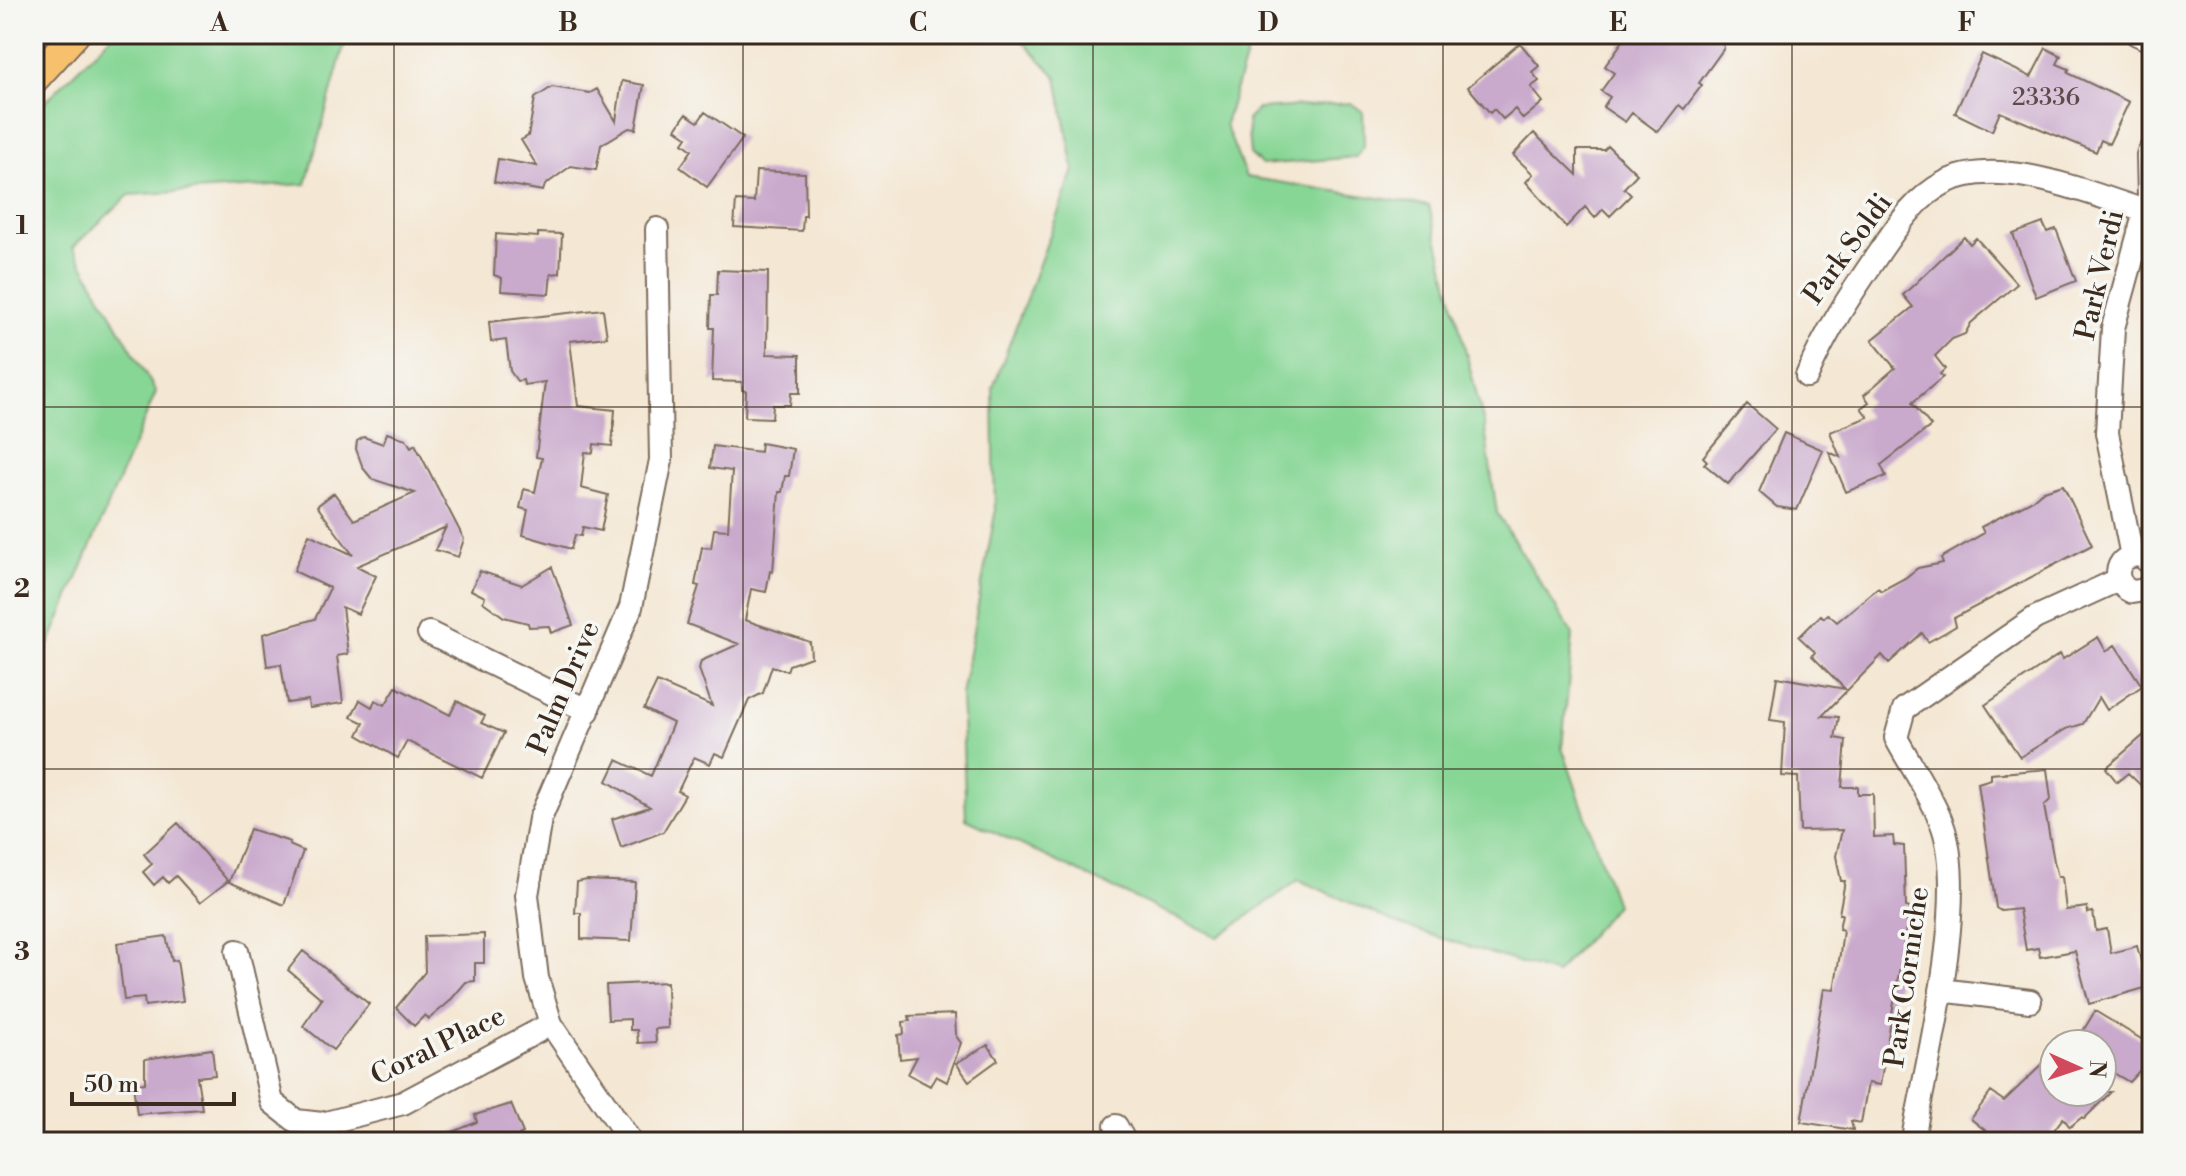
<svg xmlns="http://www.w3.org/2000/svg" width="2186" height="1176" font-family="'Libre Bodoni',serif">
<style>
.green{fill:#87d695;stroke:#61805a;stroke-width:2}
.building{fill:#c9a9cc}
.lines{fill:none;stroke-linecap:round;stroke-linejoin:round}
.minor-casing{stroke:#7c6c5d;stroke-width:26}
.major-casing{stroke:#7c6c5d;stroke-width:32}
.minor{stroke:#fff;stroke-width:22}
.major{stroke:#f7c06c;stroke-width:28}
.grid{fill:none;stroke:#3b2a1e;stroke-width:2;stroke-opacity:0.55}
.labels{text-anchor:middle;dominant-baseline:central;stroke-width:7;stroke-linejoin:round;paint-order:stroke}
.number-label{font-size:24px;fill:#5e4a4a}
.street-label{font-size:28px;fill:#3b2a1e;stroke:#f6f6f2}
.neatline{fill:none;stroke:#3b2a1e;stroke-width:3}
.grid-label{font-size:26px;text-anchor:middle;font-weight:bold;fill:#3b2a1e}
</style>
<rect width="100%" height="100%" fill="#f6f6f2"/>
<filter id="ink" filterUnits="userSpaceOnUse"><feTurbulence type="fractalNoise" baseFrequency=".0125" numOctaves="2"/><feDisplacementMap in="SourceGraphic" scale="16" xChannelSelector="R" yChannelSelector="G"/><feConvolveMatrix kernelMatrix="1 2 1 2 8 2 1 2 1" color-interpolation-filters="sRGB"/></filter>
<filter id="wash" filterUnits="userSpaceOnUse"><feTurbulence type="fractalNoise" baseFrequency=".006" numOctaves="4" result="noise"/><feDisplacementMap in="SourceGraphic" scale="32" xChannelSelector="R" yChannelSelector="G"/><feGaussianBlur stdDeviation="1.8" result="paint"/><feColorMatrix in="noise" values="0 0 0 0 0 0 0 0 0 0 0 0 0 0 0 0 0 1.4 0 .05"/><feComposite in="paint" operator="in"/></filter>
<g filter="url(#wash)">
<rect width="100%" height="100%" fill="#f4e7d3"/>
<path class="green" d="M 113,34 L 347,34 L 306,184 L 129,195 L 73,247 L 156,392 L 34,680 L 34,113 Z
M 1016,34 L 1230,34 L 1247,52 L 1225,124 L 1246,177 L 1429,206 L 1484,424 L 1497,513 L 1573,635 L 1562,747 L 1616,905 L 1556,974 L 1403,926 L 1299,880 L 1218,937 L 966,819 L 961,695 L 995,514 L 993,388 L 1074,170 L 1057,77 Z
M 1351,103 L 1363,112 L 1364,146 L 1356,157 L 1262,165 L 1250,154 L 1247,120 L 1258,109 Z"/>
<g id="blocks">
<path class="building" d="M 1628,34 L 1721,34 L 1724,48 L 1699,83 L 1702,85 L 1684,109 L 1679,105 L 1658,132 L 1632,113 L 1625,122 L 1603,107 L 1610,97 L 1601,91 L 1614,73 L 1605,66 Z
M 1520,43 L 1539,66 L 1532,72 L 1539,81 L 1531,87 L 1543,102 L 1523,119 L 1515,109 L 1503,119 L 1494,109 L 1490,113 L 1468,87 Z
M 2046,48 L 2061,56 L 2057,64 L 2069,69 L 2068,73 L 2129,102 L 2109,144 L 2101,140 L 2096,152 L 2000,112 L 1992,131 L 1955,113 L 1982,54 L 2031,77 Z
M 622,81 L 644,85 L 636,129 L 629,128 L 601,145 L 596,170 L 571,166 L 545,185 L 543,191 L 494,182 L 498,159 L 537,166 L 521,140 L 528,136 L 535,98 L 552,87 L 590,93 L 597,89 L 616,121 Z
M 705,112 L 743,138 L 707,187 L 680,167 L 692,150 L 683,143 L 687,137 L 676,129 L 686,114 L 698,122 Z
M 1534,133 L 1577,175 L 1577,150 L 1604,150 L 1608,146 L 1637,174 L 1624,188 L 1631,195 L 1610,216 L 1603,209 L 1595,218 L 1585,207 L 1566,227 L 1526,182 L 1533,174 L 1513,155 Z
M 756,171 L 805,173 L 806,216 L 803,216 L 802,231 L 734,227 L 736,201 L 754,202 Z
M 2043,223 L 2047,232 L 2056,229 L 2076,281 L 2036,297 L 2013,234 Z
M 538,233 L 562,234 L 560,273 L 551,274 L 549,294 L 501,291 L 502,278 L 494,275 L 496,234 L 538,237 Z
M 1964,237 L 1970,244 L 1976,238 L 2017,284 L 1971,323 L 1965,334 L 1952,339 L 1935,356 L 1945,369 L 1940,374 L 1943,377 L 1912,403 L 1931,426 L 1881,465 L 1886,476 L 1846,492 L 1829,452 L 1840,457 L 1830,432 L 1868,417 L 1861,408 L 1869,402 L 1864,395 L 1895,368 L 1872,340 L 1913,307 L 1903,295 Z
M 718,270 L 768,272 L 767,354 L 800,355 L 800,393 L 791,393 L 790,405 L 773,405 L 772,418 L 745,417 L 746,391 L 742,390 L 742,382 L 712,381 L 714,328 L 710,328 L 711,295 L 717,295 Z
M 603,309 L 607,337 L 570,341 L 578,406 L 615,410 L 612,446 L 594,444 L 593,453 L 585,452 L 581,488 L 608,495 L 601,531 L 583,527 L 581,536 L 575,535 L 571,549 L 523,535 L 528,510 L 520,508 L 524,489 L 535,492 L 542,458 L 536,457 L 545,382 L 524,385 L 523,380 L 517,381 L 510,371 L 506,340 L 491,342 L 489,322 Z
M 1747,404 L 1776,429 L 1728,484 L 1704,464 L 1707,461 L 1703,457 Z
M 387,433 L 406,439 L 411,447 L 415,444 L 464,539 L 458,557 L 435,550 L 446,527 L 357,566 L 376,576 L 358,614 L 342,607 L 348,654 L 337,656 L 343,703 L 309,708 L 308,700 L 287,703 L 281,664 L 267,666 L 263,634 L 315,619 L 330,588 L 294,571 L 309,534 L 353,555 L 317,506 L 334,493 L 354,520 L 415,493 L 372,479 L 363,468 L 356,449 L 357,441 L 364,437 L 383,444 Z
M 1784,433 L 1823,450 L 1797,510 L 1777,507 L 1759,492 Z
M 761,443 L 793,449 L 789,476 L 785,476 L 782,492 L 779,492 L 773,572 L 770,571 L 766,592 L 751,589 L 745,620 L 810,642 L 811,657 L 789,665 L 787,671 L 772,666 L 763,693 L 749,700 L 724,757 L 715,753 L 710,764 L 694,757 L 678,791 L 685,795 L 663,832 L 621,848 L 612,819 L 650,807 L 607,781 L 617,760 L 651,776 L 673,723 L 644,709 L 657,682 L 712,706 L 699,669 L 701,661 L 739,644 L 687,624 L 699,586 L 695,585 L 702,547 L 711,548 L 714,529 L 728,530 L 732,471 L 710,468 L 713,446 L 760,452 Z
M 2063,485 L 2092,545 L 1954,618 L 1956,626 L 1946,632 L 1928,642 L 1922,633 L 1889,663 L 1882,655 L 1822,716 L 1839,717 L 1835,738 L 1846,740 L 1842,787 L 1858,787 L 1858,794 L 1873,794 L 1874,837 L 1893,836 L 1894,845 L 1904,846 L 1906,907 L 1910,908 L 1880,1085 L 1868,1083 L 1861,1123 L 1851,1121 L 1853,1130 L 1801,1122 L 1824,989 L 1834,990 L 1840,954 L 1843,930 L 1839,929 L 1842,914 L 1839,914 L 1845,881 L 1841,881 L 1836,856 L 1842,830 L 1800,831 L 1798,777 L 1782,776 L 1785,722 L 1770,720 L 1777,677 L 1845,689 L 1812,656 L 1815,652 L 1799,637 L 1821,615 L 1824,618 L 1828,614 L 1837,622 L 1878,588 L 1881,591 L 1905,578 L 1918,568 L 1943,563 L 1941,558 L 1984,533 L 1981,527 L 2031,501 L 2041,492 Z
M 552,567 L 573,625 L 551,633 L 549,626 L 529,627 L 528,623 L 504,617 L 483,602 L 485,597 L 471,590 L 480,571 L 522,585 Z
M 2098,637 L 2106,651 L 2115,645 L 2142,686 L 2107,710 L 2099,697 L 2083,724 L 2066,729 L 2020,757 L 1985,705 L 2060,654 L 2063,659 Z
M 396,687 L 450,715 L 457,701 L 485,716 L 481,723 L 504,733 L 482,778 L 407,741 L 398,758 L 358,735 L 364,723 L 351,717 L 360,700 L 372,707 L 375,700 L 385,705 Z
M 2152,728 L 2152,796 L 2128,773 L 2117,782 L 2106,768 Z
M 2047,769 L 2051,799 L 2044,806 L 2054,861 L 2058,877 L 2062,877 L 2066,910 L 2087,907 L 2088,913 L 2093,912 L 2096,931 L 2107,929 L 2111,953 L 2137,946 L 2148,987 L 2089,1004 L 2075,951 L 2040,957 L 2038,948 L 2026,950 L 2019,909 L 2001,911 L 1996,908 L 1978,783 L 1991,779 L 1991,774 Z
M 178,823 L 228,881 L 200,903 L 176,876 L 168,883 L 163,877 L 154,885 L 143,872 L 152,864 L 144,854 Z
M 250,829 L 290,842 L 289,845 L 303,851 L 284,905 L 229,882 Z
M 587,880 L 635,882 L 631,941 L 581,939 L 581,913 L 575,913 L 577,882 Z
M 484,934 L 484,963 L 475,963 L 475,981 L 466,982 L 449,1002 L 429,1019 L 425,1015 L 414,1026 L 396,1008 L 425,972 L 424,936 Z
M 166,936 L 172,961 L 177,960 L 183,1001 L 145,1006 L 144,998 L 124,1000 L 117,943 Z
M 303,951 L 369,1004 L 333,1050 L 303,1026 L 322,999 L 288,970 Z
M 667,982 L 668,1028 L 655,1029 L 656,1042 L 638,1043 L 637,1030 L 630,1030 L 630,1019 L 608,1020 L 606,985 Z
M 2095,1011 L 2151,1045 L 2143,1067 L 2129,1082 L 2102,1066 L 2102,1044 L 2075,1044 Z
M 955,1014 L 956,1036 L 961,1043 L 947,1082 L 936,1076 L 930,1086 L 908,1074 L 917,1057 L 900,1059 L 898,1035 L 904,1034 L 903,1022 L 910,1021 L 909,1016 Z
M 988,1045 L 998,1060 L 969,1081 L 956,1063 Z
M 212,1049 L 215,1075 L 197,1077 L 202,1109 L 137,1114 L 133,1085 L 145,1083 L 145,1059 Z
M 2054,1053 L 2054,1092 L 2111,1092 L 2084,1119 L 2082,1117 L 2070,1127 L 2063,1118 L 2045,1142 L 2000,1142 L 1971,1119 L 1991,1092 L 2004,1101 Z
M 511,1104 L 523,1133 L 519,1135 L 522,1142 L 429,1142 L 477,1122 L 475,1115 Z"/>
</g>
</g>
<g filter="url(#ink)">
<use href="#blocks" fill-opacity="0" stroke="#7c6c5d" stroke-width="2"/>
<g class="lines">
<g class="minor-casing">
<path id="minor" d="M 2137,34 L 2152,41
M 1807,376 C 1826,331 1851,294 1878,254 C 1896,228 1915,198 1944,183 C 1999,154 2090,194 2145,211
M 2132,556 L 2107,433 L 2113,328 L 2149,197 L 2148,155 L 2152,147
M 2152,565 L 2142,556 C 2116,552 2109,582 2132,592 L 2145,590 L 2152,582
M 429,633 L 588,711
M 237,951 L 272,1102 L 296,1121 L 322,1124 L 403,1103 L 551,1024
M 1941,990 L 2030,1001
M 1116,1126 L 1125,1142
M 1914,1133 C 1928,1057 1969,895 1942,824 C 1931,795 1911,766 1896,738 L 1904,709 L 2035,618 L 2118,580
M 631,1142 L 551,1024 L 537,978 L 527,895 L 540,819 L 631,607 L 661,460 L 657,229"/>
</g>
<g class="major-casing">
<path id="major" d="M 34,79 L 75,34"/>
</g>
<use href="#minor" class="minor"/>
<use href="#major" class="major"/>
</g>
</g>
<path class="grid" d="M 394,34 L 394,1142M 743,34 L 743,1142M 1093,34 L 1093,1142M 1443,34 L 1443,1142M 1792,34 L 1792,1142M 34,407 L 2152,407M 34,769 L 2152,769"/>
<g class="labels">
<g class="number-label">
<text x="2046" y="98">23336</text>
</g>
<g class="street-label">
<text transform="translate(1848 249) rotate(-54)">Park Soldi</text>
<text transform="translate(2100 275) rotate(-77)">Park Verdi</text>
<text transform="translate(564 688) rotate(-67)">Palm Drive</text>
<text transform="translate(1907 977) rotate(-82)">Park Corniche</text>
<text transform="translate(438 1046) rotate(-26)">Coral Place</text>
</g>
</g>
<rect width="2186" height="1176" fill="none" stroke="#f6f6f2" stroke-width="88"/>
<g transform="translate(2078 1068) rotate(93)"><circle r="38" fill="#f6f6f2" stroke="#aba49d" stroke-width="2"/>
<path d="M0-6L14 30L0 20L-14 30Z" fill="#d1495b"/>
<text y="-12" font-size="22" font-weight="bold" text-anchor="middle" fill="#3b2a1e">N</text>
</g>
<path d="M72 1092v12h162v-12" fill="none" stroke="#3b2a1e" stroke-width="4"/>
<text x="84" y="1092" font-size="24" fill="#3b2a1e" stroke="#f6f6f2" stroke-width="6" paint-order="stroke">50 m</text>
<rect x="44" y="44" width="2098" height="1088" class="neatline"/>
<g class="grid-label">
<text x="219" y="31">A</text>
<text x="568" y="31">B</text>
<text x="918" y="31">C</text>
<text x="1268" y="31">D</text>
<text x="1618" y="31">E</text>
<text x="1967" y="31">F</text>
<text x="22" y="234">1</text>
<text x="22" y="597">2</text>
<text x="22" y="960">3</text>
</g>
</svg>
